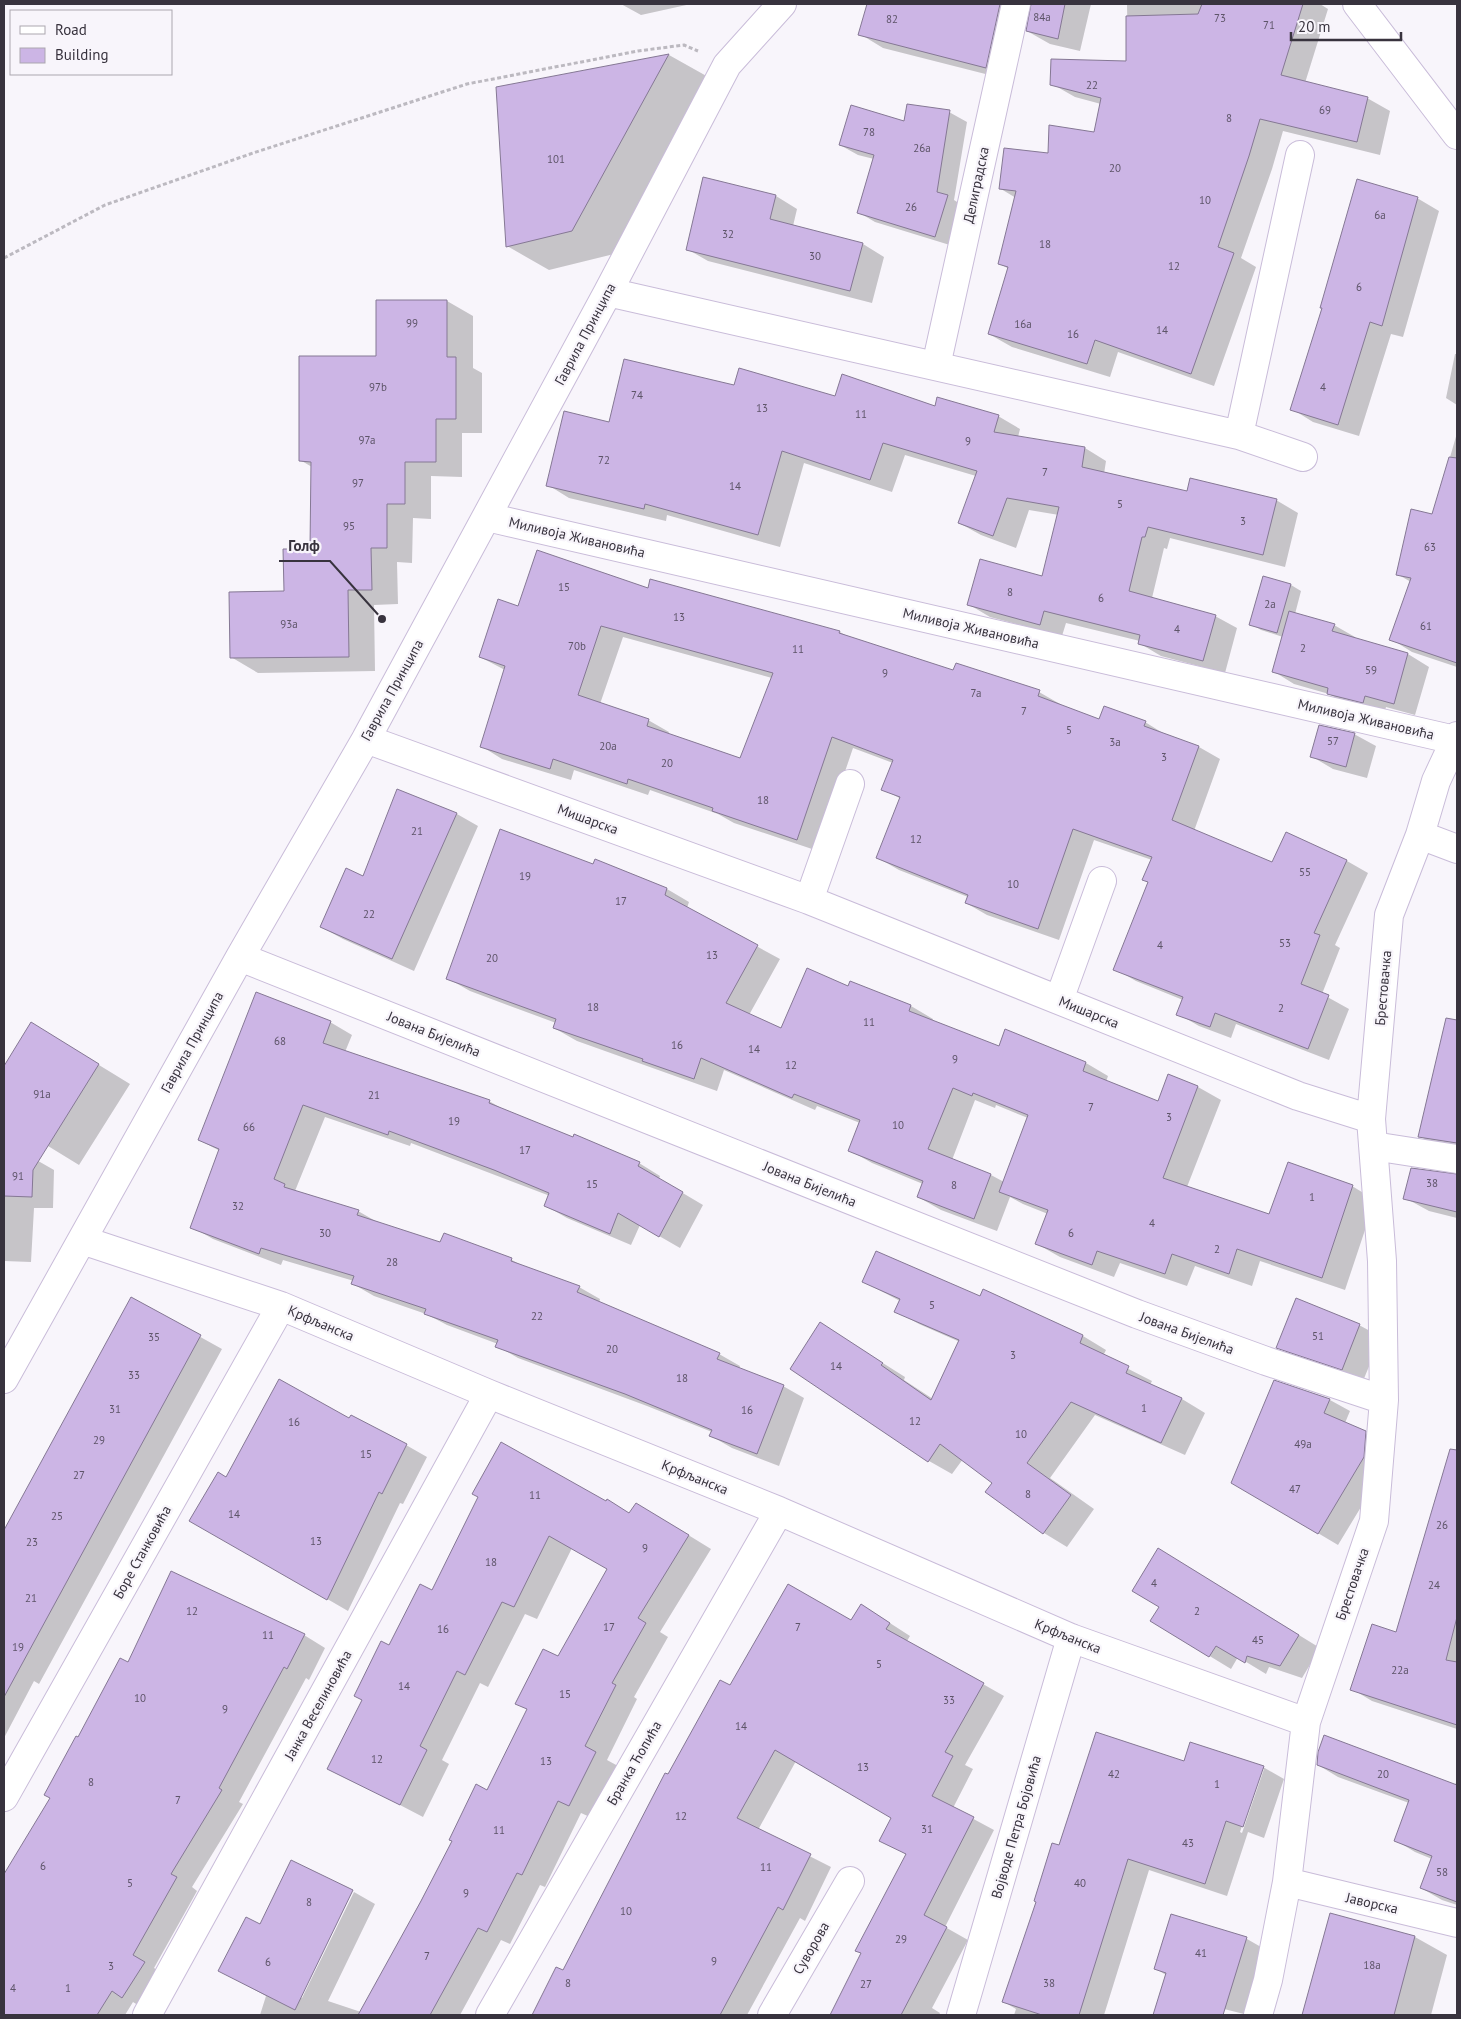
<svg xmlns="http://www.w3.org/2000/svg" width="1461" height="2019" font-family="'PT Sans',sans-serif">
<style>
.shadow{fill:#0003;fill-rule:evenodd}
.building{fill:#ccb5e5;stroke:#857894;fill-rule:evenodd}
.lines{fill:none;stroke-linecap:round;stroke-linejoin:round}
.street-casing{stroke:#c9bcd9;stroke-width:30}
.path{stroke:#bcb9c0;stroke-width:3;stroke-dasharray:4 2.5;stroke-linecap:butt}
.street{stroke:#fff;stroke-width:28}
.labels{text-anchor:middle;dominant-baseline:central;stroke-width:4.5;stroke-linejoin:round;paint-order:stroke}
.number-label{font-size:11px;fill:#5d5468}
.street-label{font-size:14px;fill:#38333e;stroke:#f8f5fb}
.leader{fill:none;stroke:#38333e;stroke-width:2}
.callout-dot{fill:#38333e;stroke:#f8f5fb;stroke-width:2}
.callout-label{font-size:15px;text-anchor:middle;font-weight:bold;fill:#38333e;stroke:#f8f5fb;stroke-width:4.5;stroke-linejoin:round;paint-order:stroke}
</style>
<rect width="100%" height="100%" fill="#f8f5fb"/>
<path class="shadow" d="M 621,4 L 691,4 L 641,15 Z
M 868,4 L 1031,4 L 1027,7 L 1009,80 L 883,48 L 860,34 Z
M 1032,4 L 1091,4 L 1080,51 L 1050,44 L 1027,31 Z
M 1127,4 L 1320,4 L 1328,9 L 1305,83 L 1367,98 L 1390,111 L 1380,155 L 1283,131 L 1272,169 L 1241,258 L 1256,267 L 1214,386 L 1118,352 L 1110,377 L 1012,347 L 989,334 L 1009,269 L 1000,264 L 1016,198 L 1001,189 L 1049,154 L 1095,133 L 1101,104 L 1075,97 L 1052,84 L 1128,63 Z
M 669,55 L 710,78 L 614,254 L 549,270 L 507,246 L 497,88 Z
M 949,112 L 967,122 L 954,200 L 965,207 L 953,246 L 875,222 L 858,212 L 874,159 L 858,155 L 840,145 L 906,123 Z
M 776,196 L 797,209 L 793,226 L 863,244 L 884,257 L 872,303 L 708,261 L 687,249 Z
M 1417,198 L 1439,211 L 1403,337 L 1391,334 L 1359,436 L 1313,422 L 1292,409 Z
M 447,301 L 473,316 L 473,368 L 482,373 L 482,433 L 462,433 L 462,477 L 431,476 L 431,519 L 413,518 L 412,563 L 397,562 L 398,604 L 374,605 L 375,671 L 258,673 L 231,657 L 285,593 L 311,550 L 312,467 L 300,460 L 377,358 Z
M 1455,354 L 1457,354 L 1457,405 L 1446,398 Z
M 735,386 L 936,408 L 998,416 L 1020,429 L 1018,437 L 1085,448 L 1106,461 L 1104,474 L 1188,493 L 1276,500 L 1298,513 L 1285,567 L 1170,538 L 1167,549 L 1164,548 L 1152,598 L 1215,616 L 1237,628 L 1225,673 L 1161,656 L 1139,643 L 1140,641 L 1066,623 L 1062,636 L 990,617 L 968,604 L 1043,577 L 1059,515 L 1029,510 L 1016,548 L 981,535 L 959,523 L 976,476 L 905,455 L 892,492 L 804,463 L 780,547 L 667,515 L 666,521 L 569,498 L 548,485 L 610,423 Z
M 1457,433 L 1457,667 L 1412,652 L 1391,639 L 1411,582 L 1397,574 L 1433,516 Z
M 1264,577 L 1291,585 L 1301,591 L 1295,614 L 1334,625 L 1355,637 L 1355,639 L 1408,654 L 1429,667 L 1415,715 L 1386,707 L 1384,714 L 1350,706 L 1329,694 L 1294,684 L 1273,671 L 1283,637 L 1261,630 L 1251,624 Z
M 651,581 L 840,632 L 850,638 L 954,672 L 1039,692 L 1060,704 L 1059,705 L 1100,720 L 1145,722 L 1166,735 L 1199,747 L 1220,759 L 1194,831 L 1273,863 L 1287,833 L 1347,861 L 1368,873 L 1335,945 L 1340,948 L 1322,994 L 1349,1009 L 1329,1060 L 1236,1024 L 1231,1038 L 1199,1026 L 1178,1014 L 1183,1000 L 1136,981 L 1115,969 L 1149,882 L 1152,860 L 1094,840 L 1059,940 L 987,915 L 966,903 L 968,897 L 899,870 L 878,858 L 901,799 L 883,789 L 893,763 L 853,748 L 818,851 L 734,823 L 718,814 L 650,790 L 648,795 L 574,770 L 571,780 L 502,759 L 481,746 L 505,670 L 480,657 L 519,608 L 648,590 ZM 623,637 L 772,678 L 740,760 L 668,735 L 669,732 L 648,720 L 600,704 Z
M 1354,734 L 1376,746 L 1367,778 L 1333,769 L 1311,756 Z
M 398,791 L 457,814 L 478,826 L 414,971 L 343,939 L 321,927 L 364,877 Z
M 596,861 L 667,889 L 689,902 L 687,908 L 780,959 L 749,1015 L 781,1030 L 848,987 L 850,982 L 911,1006 L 933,1019 L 932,1022 L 999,1048 L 1086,1063 L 1108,1076 L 1106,1082 L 1158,1103 L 1168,1076 L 1198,1087 L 1221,1100 L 1187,1187 L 1270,1216 L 1352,1186 L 1375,1200 L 1345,1290 L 1260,1261 L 1252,1286 L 1195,1266 L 1187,1286 L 1120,1263 L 1114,1277 L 1060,1257 L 1037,1244 L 1048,1214 L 1023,1204 L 1010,1197 L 997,1231 L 941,1210 L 918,1197 L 923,1184 L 872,1163 L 849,1150 L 860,1123 L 817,1106 L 815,1110 L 724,1070 L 717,1091 L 577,1041 L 554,1028 L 556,1023 L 470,991 L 447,978 L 594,866 ZM 975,1100 L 995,1108 L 996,1105 L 1028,1118 L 1004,1182 L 991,1175 L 952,1160 Z
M 1447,1018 L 1457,1022 L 1457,1152 L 1440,1148 L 1419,1136 Z
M 330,1022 L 352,1035 L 345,1052 L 489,1101 L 508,1112 L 639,1163 L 660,1176 L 659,1179 L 703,1205 L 680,1248 L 640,1225 L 631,1245 L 567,1218 L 546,1206 L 550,1196 L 411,1143 L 410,1146 L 325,1117 L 295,1191 L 358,1211 L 379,1223 L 441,1244 L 444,1235 L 512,1260 L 524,1267 L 579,1287 L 600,1299 L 599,1303 L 719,1354 L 740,1366 L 739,1369 L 783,1386 L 804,1398 L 779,1466 L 732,1448 L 711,1436 L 712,1432 L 647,1406 L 518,1358 L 497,1346 L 498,1344 L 447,1325 L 426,1314 L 374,1296 L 353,1284 L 354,1281 L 283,1260 L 281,1265 L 213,1239 L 192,1227 L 220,1151 L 199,1140 Z
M 32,1024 L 130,1084 L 79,1165 L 4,1119 L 4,1069 Z
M 4,1156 L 33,1158 L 54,1170 L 53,1208 L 34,1208 L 31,1262 L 4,1261 Z
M 1457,1175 L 1457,1218 L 1429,1211 L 1407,1199 Z
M 864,1282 L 981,1297 L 984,1291 L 1083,1336 L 1106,1350 L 1103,1356 L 1152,1381 L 1150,1385 L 1182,1399 L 1205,1413 L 1185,1455 L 1095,1415 L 1050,1478 L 1094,1509 L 1067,1547 L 1044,1533 L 987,1492 L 994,1482 L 963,1459 L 952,1474 L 929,1461 L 792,1369 L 821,1324 L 905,1377 L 904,1380 L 933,1399 L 960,1342 L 919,1324 L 896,1311 L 900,1301 Z
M 132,1299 L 222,1349 L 39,1684 L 34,1681 L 4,1738 L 4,1533 Z
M 1359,1325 L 1381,1337 L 1363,1381 L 1299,1360 L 1278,1347 Z
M 1330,1400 L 1350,1411 L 1345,1423 L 1386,1444 L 1384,1469 L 1338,1545 L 1232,1482 Z
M 350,1420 L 406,1445 L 427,1457 L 403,1504 L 400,1503 L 348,1611 L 191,1520 L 226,1478 Z
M 1445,1468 L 1457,1472 L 1457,1729 L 1372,1701 L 1352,1689 L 1397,1634 Z
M 607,1503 L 630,1514 L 659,1517 L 711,1549 L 660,1632 L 668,1637 L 634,1697 L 637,1699 L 607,1760 L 618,1766 L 592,1818 L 581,1813 L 545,1887 L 540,1885 L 510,1944 L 501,1940 L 460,2015 L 260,2015 L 266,1996 L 220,1971 L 302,1998 L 354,1892 L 375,1904 L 328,2001 L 361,2012 L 453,1841 L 487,1791 L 609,1569 L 572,1548 L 537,1619 L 525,1614 L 488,1687 L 480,1683 L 442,1760 L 449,1764 L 423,1817 L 329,1768 L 390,1647 L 432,1592 Z
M 1180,1562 L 1320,1648 L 1302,1678 L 1269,1667 L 1266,1674 L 1238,1657 L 1231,1669 L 1152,1621 L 1160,1607 Z
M 862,1605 L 910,1636 L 907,1641 L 1004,1696 L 965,1765 L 973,1769 L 953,1808 L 994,1830 L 945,1927 L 968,1940 L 932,2008 L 940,2013 L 939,2015 L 832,2015 L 863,1953 L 907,1855 L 881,1840 L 893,1817 L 796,1761 L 758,1830 L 831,1867 L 805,1921 L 800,1918 L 747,2015 L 534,2015 L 557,1968 L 563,1972 L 669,1776 L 731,1687 L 851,1621 Z
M 304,1635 L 325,1648 L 309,1680 L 306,1678 L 239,1802 L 243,1804 L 192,1887 L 197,1891 L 154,1968 L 166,1975 L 144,2009 L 133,2002 L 125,2015 L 4,2015 L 4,1876 L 51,1798 L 79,1739 L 128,1664 Z
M 1184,1763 L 1263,1767 L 1284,1779 L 1264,1838 L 1248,1832 L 1227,1896 L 1149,1870 L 1104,2015 L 1014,2015 L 1016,2009 L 1004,2002 L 1059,1847 ZM 1261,1769 L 1264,1769 L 1242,1833 L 1240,1832 Z
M 1318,1765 L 1455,1786 L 1457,1778 L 1457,1905 L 1442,1900 L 1421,1888 L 1432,1859 L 1415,1852 L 1395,1840 L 1409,1803 L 1338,1777 Z
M 1330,1914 L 1415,1937 L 1447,1955 L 1431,2015 L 1303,2015 Z
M 1172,1915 L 1247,1939 L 1268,1951 L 1248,2015 L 1184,1999 L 1166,1975 L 1156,1969 Z"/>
<path class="building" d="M 867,4 L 1000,4 L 986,68 L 858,35 Z
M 1031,4 L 1065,4 L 1058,39 L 1026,31 Z
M 1202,4 L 1303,4 L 1281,75 L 1368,97 L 1357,142 L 1260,119 L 1249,156 L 1218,247 L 1234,253 L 1191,374 L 1095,340 L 1087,364 L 988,334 L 1008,267 L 998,264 L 1016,191 L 999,189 L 1004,148 L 1048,153 L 1049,125 L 1094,132 L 1101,98 L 1050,85 L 1051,59 L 1126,61 L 1126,16 L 1198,14 Z
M 669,54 L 572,231 L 506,247 L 496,87 Z
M 907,104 L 950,110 L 937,192 L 948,195 L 935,237 L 857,213 L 874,155 L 839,145 L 851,105 L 904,121 Z
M 703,177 L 776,195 L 770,219 L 863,243 L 850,291 L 686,250 Z
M 1357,179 L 1418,197 L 1382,326 L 1370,322 L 1338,425 L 1290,410 L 1322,308 L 1320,308 Z
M 376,300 L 447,300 L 447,357 L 456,357 L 456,419 L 436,419 L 436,462 L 405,462 L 405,504 L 387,504 L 387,548 L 371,548 L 372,590 L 348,590 L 349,657 L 230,658 L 229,592 L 284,591 L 283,549 L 310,549 L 311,462 L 299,461 L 299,356 L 376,356 Z
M 624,359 L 734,385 L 739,368 L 835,396 L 842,374 L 935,406 L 937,397 L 999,415 L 994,432 L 1085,447 L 1082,467 L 1187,491 L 1190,478 L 1277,499 L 1263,555 L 1148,527 L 1145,537 L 1142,537 L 1129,591 L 1216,615 L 1203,661 L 1138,644 L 1140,635 L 1044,611 L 1040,625 L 967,605 L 980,559 L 1042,576 L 1059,507 L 1007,498 L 993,536 L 958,523 L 977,471 L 883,443 L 870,480 L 782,451 L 758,535 L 645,504 L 644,509 L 546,486 L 564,411 L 609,422 Z
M 1449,457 L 1457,458 L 1457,663 L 1389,640 L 1411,578 L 1396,575 L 1411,509 L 1432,514 Z
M 537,550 L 648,588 L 650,579 L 840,631 L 839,633 L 953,670 L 956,663 L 1040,690 L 1038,696 L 1099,719 L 1104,706 L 1146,721 L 1144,726 L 1199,746 L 1172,820 L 1272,862 L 1286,832 L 1347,860 L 1314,933 L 1320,935 L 1301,984 L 1329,995 L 1308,1049 L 1215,1013 L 1210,1027 L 1176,1015 L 1183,997 L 1113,970 L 1148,882 L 1142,880 L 1152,857 L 1073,829 L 1038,929 L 965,903 L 968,895 L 876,858 L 900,797 L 881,790 L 893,760 L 832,737 L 797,840 L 712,811 L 713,808 L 628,779 L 627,784 L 553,759 L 550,769 L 480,747 L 505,666 L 479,657 L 498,599 L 518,606 ZM 601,626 L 773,673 L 740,758 L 647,726 L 649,719 L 578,695 Z
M 1263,576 L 1291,584 L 1277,633 L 1249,625 Z
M 1289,611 L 1335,624 L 1332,631 L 1408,653 L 1394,704 L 1365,696 L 1363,703 L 1327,694 L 1328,688 L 1272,672 Z
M 1319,725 L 1355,733 L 1346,767 L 1310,757 Z
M 397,789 L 457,813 L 392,959 L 320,927 L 346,868 L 363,876 Z
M 500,829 L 593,864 L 595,859 L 667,888 L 665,895 L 758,945 L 726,1003 L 781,1028 L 807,968 L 848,986 L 850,981 L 911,1005 L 909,1011 L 999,1046 L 1005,1029 L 1086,1062 L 1083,1071 L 1158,1101 L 1168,1074 L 1198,1086 L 1163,1178 L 1269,1214 L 1288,1162 L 1353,1185 L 1322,1278 L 1237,1249 L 1229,1274 L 1172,1254 L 1165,1274 L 1097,1251 L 1092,1265 L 1035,1244 L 1048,1210 L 999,1192 L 1028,1115 L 973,1093 L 972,1096 L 953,1088 L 928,1149 L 991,1174 L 974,1219 L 917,1197 L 923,1181 L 848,1151 L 860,1120 L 794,1094 L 792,1098 L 701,1058 L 694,1079 L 642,1061 L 643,1059 L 553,1028 L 556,1019 L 446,979 Z
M 256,992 L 331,1021 L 323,1043 L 490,1100 L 489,1103 L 573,1137 L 574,1134 L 640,1162 L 638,1166 L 683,1192 L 659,1237 L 618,1213 L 610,1234 L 544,1206 L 549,1193 L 494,1170 L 389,1131 L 388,1135 L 303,1105 L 274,1179 L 285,1184 L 284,1187 L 359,1210 L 357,1215 L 440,1242 L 444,1233 L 512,1258 L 511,1261 L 580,1286 L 577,1292 L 720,1353 L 717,1359 L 784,1385 L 757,1454 L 709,1436 L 712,1430 L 625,1394 L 495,1347 L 498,1340 L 424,1314 L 426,1309 L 351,1284 L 354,1276 L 261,1248 L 259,1254 L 190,1228 L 219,1149 L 198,1140 Z
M 1446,1018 L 1457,1020 L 1457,1143 L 1418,1137 Z
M 31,1022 L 99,1064 L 33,1170 L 32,1197 L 4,1196 L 4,1066 Z
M 1411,1168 L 1457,1174 L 1457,1212 L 1403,1199 Z
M 876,1251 L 980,1296 L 983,1289 L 1083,1335 L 1080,1343 L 1129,1366 L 1126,1373 L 1182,1398 L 1161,1443 L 1071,1402 L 1027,1463 L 1071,1495 L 1043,1534 L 985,1492 L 992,1483 L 940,1444 L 928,1462 L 790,1369 L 820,1322 L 883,1363 L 881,1365 L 931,1400 L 959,1340 L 894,1312 L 900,1299 L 862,1282 Z
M 131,1297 L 201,1335 L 4,1697 L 4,1530 Z
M 1296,1298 L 1360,1324 L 1342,1370 L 1276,1348 Z
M 279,1379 L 349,1418 L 351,1415 L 407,1444 L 382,1494 L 379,1492 L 327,1600 L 189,1521 L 218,1472 L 226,1477 Z
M 1274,1380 L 1330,1399 L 1324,1413 L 1366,1431 L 1364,1457 L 1318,1534 L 1231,1483 Z
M 501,1442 L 606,1501 L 607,1499 L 629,1513 L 636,1503 L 689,1535 L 638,1618 L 646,1623 L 612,1683 L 616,1685 L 585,1746 L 596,1752 L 569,1806 L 558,1801 L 522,1875 L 517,1873 L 487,1932 L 478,1928 L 430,2015 L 358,2015 L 421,1901 L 452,1841 L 449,1840 L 476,1784 L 487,1790 L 527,1709 L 515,1704 L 543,1649 L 558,1656 L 607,1569 L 549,1536 L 514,1607 L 502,1602 L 465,1675 L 457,1671 L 420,1746 L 427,1750 L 400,1805 L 327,1769 L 362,1700 L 354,1696 L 381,1641 L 389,1645 L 420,1584 L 432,1590 L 478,1497 L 472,1494 Z
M 1450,1449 L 1457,1450 L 1457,1617 L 1446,1660 L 1457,1662 L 1457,1725 L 1350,1690 L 1372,1624 L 1396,1632 Z
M 1158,1548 L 1299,1635 L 1280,1666 L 1247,1656 L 1245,1663 L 1216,1646 L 1209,1657 L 1150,1621 L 1159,1607 L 1132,1591 Z
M 171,1571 L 305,1634 L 287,1669 L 284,1667 L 219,1788 L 222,1790 L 171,1874 L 177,1877 L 133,1955 L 145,1962 L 122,1998 L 112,1991 L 97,2015 L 4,2015 L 4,1874 L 50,1798 L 44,1795 L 76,1736 L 78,1737 L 120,1658 L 128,1662 Z
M 788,1584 L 851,1620 L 861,1604 L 890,1623 L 886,1629 L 984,1683 L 945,1752 L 953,1756 L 932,1796 L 974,1817 L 924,1915 L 947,1927 L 901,2015 L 830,2015 L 861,1953 L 855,1951 L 906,1854 L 879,1841 L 891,1818 L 775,1750 L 737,1818 L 811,1854 L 783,1910 L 778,1907 L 720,2015 L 532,2015 L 556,1967 L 563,1970 L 665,1773 L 668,1774 L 720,1680 L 730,1685 Z
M 1096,1732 L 1184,1761 L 1190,1742 L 1264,1766 L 1243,1827 L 1226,1821 L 1205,1884 L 1128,1859 L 1079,2015 L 1042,2015 L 1002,2002 L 1036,1902 L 1034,1901 L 1052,1843 L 1059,1845 Z
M 1324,1735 L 1457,1785 L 1457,1902 L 1420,1888 L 1432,1856 L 1394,1841 L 1409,1800 L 1317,1765 L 1318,1752 Z
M 291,1860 L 353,1890 L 295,2010 L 218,1971 L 246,1917 L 260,1924 Z
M 1330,1913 L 1415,1936 L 1394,2015 L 1302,2015 Z
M 1171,1914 L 1247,1937 L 1223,2015 L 1153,2015 L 1166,1973 L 1154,1969 Z"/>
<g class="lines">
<g class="street-casing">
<path id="street" d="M 1357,4 L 1457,135
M 608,292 L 1239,435 L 1303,457
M 936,366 L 1016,4
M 1239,435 L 1300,155
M 487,517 L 1455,740
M 366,739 L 809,900 L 1298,1096 L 1371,1119
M 1420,835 L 1457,849
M 809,900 L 850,784
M 240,957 L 1137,1314 L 1266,1361 L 1384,1400
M 1059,1000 L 1102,881
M 1373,1146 L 1457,1159
M 82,1240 L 281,1306 L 489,1394 L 779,1511 L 1071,1638 L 1306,1722
M 4,1379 L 240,957 L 366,739 L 608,292 L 727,65 L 782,4
M 4,1797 L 281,1306
M 1287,1882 L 1457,1923
M 147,2015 L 489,1394
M 490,2015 L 779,1511
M 772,2015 L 850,1881
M 961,2015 L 1071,1638
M 1258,2015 L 1268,1980 L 1287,1882 L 1306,1722 L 1374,1521 L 1384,1400 L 1382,1261 L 1371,1119 L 1389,915 L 1420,835 L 1436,781 L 1457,736"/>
</g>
<path class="path" d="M 4,258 L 105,205 L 253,153 L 467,84 L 638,51 L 684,45 L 698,51"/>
<use href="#street" class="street"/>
</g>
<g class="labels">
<g class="number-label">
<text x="1042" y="17">84a</text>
<text x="1220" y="18">73</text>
<text x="892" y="19">82</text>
<text x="1269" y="25">71</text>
<text x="1092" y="85">22</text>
<text x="1325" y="110">69</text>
<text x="1229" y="118">8</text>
<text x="869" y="132">78</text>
<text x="922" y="148">26a</text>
<text x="556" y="159">101</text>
<text x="1115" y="168">20</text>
<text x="1205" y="200">10</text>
<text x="911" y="207">26</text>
<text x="1380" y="215">6a</text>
<text x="728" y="234">32</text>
<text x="1045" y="244">18</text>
<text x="815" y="256">30</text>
<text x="1174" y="266">12</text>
<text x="1359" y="287">6</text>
<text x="412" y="323">99</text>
<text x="1023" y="324">16a</text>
<text x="1162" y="330">14</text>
<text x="1073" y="334">16</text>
<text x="378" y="387">97b</text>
<text x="1323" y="387">4</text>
<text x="637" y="395">74</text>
<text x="762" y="408">13</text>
<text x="861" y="414">11</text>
<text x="367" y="440">97a</text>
<text x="968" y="441">9</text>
<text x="604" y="460">72</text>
<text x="1045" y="472">7</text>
<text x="358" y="483">97</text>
<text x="735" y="486">14</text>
<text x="1120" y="504">5</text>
<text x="1243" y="521">3</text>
<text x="349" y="526">95</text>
<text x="1430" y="547">63</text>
<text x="564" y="587">15</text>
<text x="1010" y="592">8</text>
<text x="1101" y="598">6</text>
<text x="1270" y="604">2a</text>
<text x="679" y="617">13</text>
<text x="289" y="624">93a</text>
<text x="1426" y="626">61</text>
<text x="1177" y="629">4</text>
<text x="577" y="646">70b</text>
<text x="1303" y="648">2</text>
<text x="798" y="649">11</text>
<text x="1371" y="670">59</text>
<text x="885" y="673">9</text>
<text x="976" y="693">7a</text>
<text x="1024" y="711">7</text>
<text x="1069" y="730">5</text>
<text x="1333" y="741">57</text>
<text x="1115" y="742">3a</text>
<text x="608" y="746">20a</text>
<text x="1164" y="757">3</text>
<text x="667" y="763">20</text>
<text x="763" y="800">18</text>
<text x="417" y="831">21</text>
<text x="916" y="839">12</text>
<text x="1305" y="872">55</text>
<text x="525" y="876">19</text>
<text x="1013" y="884">10</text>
<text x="621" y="901">17</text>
<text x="369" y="914">22</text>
<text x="1285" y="943">53</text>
<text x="1160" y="945">4</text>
<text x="712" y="955">13</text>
<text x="492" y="958">20</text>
<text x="593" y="1007">18</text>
<text x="1281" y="1008">2</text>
<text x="869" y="1022">11</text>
<text x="280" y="1041">68</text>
<text x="677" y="1045">16</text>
<text x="754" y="1049">14</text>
<text x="955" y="1059">9</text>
<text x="791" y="1065">12</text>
<text x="42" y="1094">91a</text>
<text x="374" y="1095">21</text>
<text x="1091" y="1107">7</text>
<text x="1169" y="1117">3</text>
<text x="454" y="1121">19</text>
<text x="898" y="1125">10</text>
<text x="249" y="1127">66</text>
<text x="525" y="1150">17</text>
<text x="18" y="1176">91</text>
<text x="1432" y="1183">38</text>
<text x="592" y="1184">15</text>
<text x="954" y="1185">8</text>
<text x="1312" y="1197">1</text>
<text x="238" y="1206">32</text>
<text x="1152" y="1223">4</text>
<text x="325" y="1233">30</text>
<text x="1071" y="1233">6</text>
<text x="1217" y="1249">2</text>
<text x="392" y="1262">28</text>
<text x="932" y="1305">5</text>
<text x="537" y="1316">22</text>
<text x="1318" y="1336">51</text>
<text x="154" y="1337">35</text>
<text x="612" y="1349">20</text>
<text x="1013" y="1355">3</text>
<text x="836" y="1366">14</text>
<text x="134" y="1375">33</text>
<text x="682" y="1378">18</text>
<text x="1144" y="1408">1</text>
<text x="115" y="1409">31</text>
<text x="747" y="1410">16</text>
<text x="915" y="1421">12</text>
<text x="294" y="1422">16</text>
<text x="1021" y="1434">10</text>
<text x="99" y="1440">29</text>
<text x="1303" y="1444">49a</text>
<text x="366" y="1454">15</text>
<text x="79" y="1475">27</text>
<text x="1295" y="1489">47</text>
<text x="1028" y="1494">8</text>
<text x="535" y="1495">11</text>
<text x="234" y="1514">14</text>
<text x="57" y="1516">25</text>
<text x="1442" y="1525">26</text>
<text x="316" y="1541">13</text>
<text x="32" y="1542">23</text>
<text x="645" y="1548">9</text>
<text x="491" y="1562">18</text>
<text x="1154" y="1583">4</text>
<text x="1434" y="1585">24</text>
<text x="31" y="1598">21</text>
<text x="192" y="1611">12</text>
<text x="1197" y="1611">2</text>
<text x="609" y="1627">17</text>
<text x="798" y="1627">7</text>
<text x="443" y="1629">16</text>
<text x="268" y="1635">11</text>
<text x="1258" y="1640">45</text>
<text x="18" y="1647">19</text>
<text x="879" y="1664">5</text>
<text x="1400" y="1670">22a</text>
<text x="404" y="1686">14</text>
<text x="565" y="1694">15</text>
<text x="140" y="1698">10</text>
<text x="949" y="1700">33</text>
<text x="225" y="1709">9</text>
<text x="741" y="1726">14</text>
<text x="377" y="1759">12</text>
<text x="546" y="1761">13</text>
<text x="863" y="1767">13</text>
<text x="1114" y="1774">42</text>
<text x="1383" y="1774">20</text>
<text x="91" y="1782">8</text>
<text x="1217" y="1784">1</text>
<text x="178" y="1800">7</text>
<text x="681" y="1816">12</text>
<text x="927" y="1829">31</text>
<text x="499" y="1830">11</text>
<text x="1188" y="1843">43</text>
<text x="43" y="1866">6</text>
<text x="766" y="1867">11</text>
<text x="1442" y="1872">58</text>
<text x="130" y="1883">5</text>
<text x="1080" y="1883">40</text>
<text x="466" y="1893">9</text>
<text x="309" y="1902">8</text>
<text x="626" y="1911">10</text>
<text x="901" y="1939">29</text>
<text x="1201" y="1953">41</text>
<text x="427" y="1956">7</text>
<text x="714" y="1961">9</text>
<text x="268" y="1962">6</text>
<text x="1372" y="1965">18a</text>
<text x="111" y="1966">3</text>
<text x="568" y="1983">8</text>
<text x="1049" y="1983">38</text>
<text x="866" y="1984">27</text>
<text x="13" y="1988">4</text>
<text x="68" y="1988">1</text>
</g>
<g class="street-label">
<text transform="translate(976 185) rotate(-78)">Делиградска</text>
<text transform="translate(585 334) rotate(-62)">Гаврила Принципа</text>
<text transform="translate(577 537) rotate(13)">Миливоја Живановића</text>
<text transform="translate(971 628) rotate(13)">Миливоја Живановића</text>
<text transform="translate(392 690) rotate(-61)">Гаврила Принципа</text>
<text transform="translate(1366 719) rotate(13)">Миливоја Живановића</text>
<text transform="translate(588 819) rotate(20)">Мишарска</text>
<text transform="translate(1383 988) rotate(-85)">Брестовачка</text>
<text transform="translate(1089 1012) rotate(22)">Мишарска</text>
<text transform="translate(434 1034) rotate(22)">Јована Бијелића</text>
<text transform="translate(192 1042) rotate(-61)">Гаврила Принципа</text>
<text transform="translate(810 1184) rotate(22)">Јована Бијелића</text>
<text transform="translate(321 1323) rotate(23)">Крфљанска</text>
<text transform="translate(1187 1333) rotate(20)">Јована Бијелића</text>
<text transform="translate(695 1477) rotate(22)">Крфљанска</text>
<text transform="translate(142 1552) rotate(-61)">Боре Станковића</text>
<text transform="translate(1352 1584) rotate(-71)">Брестовачка</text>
<text transform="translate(1068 1636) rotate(22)">Крфљанска</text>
<text transform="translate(318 1705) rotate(-61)">Јанка Веселиновића</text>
<text transform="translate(634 1763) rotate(-60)">Бранка Ћопића</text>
<text transform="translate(1016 1827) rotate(-74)">Војводе Петра Бојовића</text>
<text transform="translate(1372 1903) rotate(13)">Јаворска</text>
<text transform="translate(811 1948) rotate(-60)">Суворова</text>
</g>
</g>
<path class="leader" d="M382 619L330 561H279"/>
<circle class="callout-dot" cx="382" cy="619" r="5"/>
<g class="callout-label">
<text x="304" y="551">Голф</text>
</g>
<rect width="1461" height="2019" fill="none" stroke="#38333e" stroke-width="10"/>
<rect x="10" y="10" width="162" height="65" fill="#f8f5fb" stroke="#aba7af"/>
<rect x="20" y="26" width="25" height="8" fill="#ffffff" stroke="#aba7af"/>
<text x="55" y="35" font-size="15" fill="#38333e">Road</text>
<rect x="20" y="48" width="25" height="15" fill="#ccb5e5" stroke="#aba7af"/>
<text x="55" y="60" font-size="15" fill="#38333e">Building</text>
<path d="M1291 32v8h110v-8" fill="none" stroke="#38333e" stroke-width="2.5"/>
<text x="1298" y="32" font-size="15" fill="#38333e" stroke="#f8f5fb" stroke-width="4" paint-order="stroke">20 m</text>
</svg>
